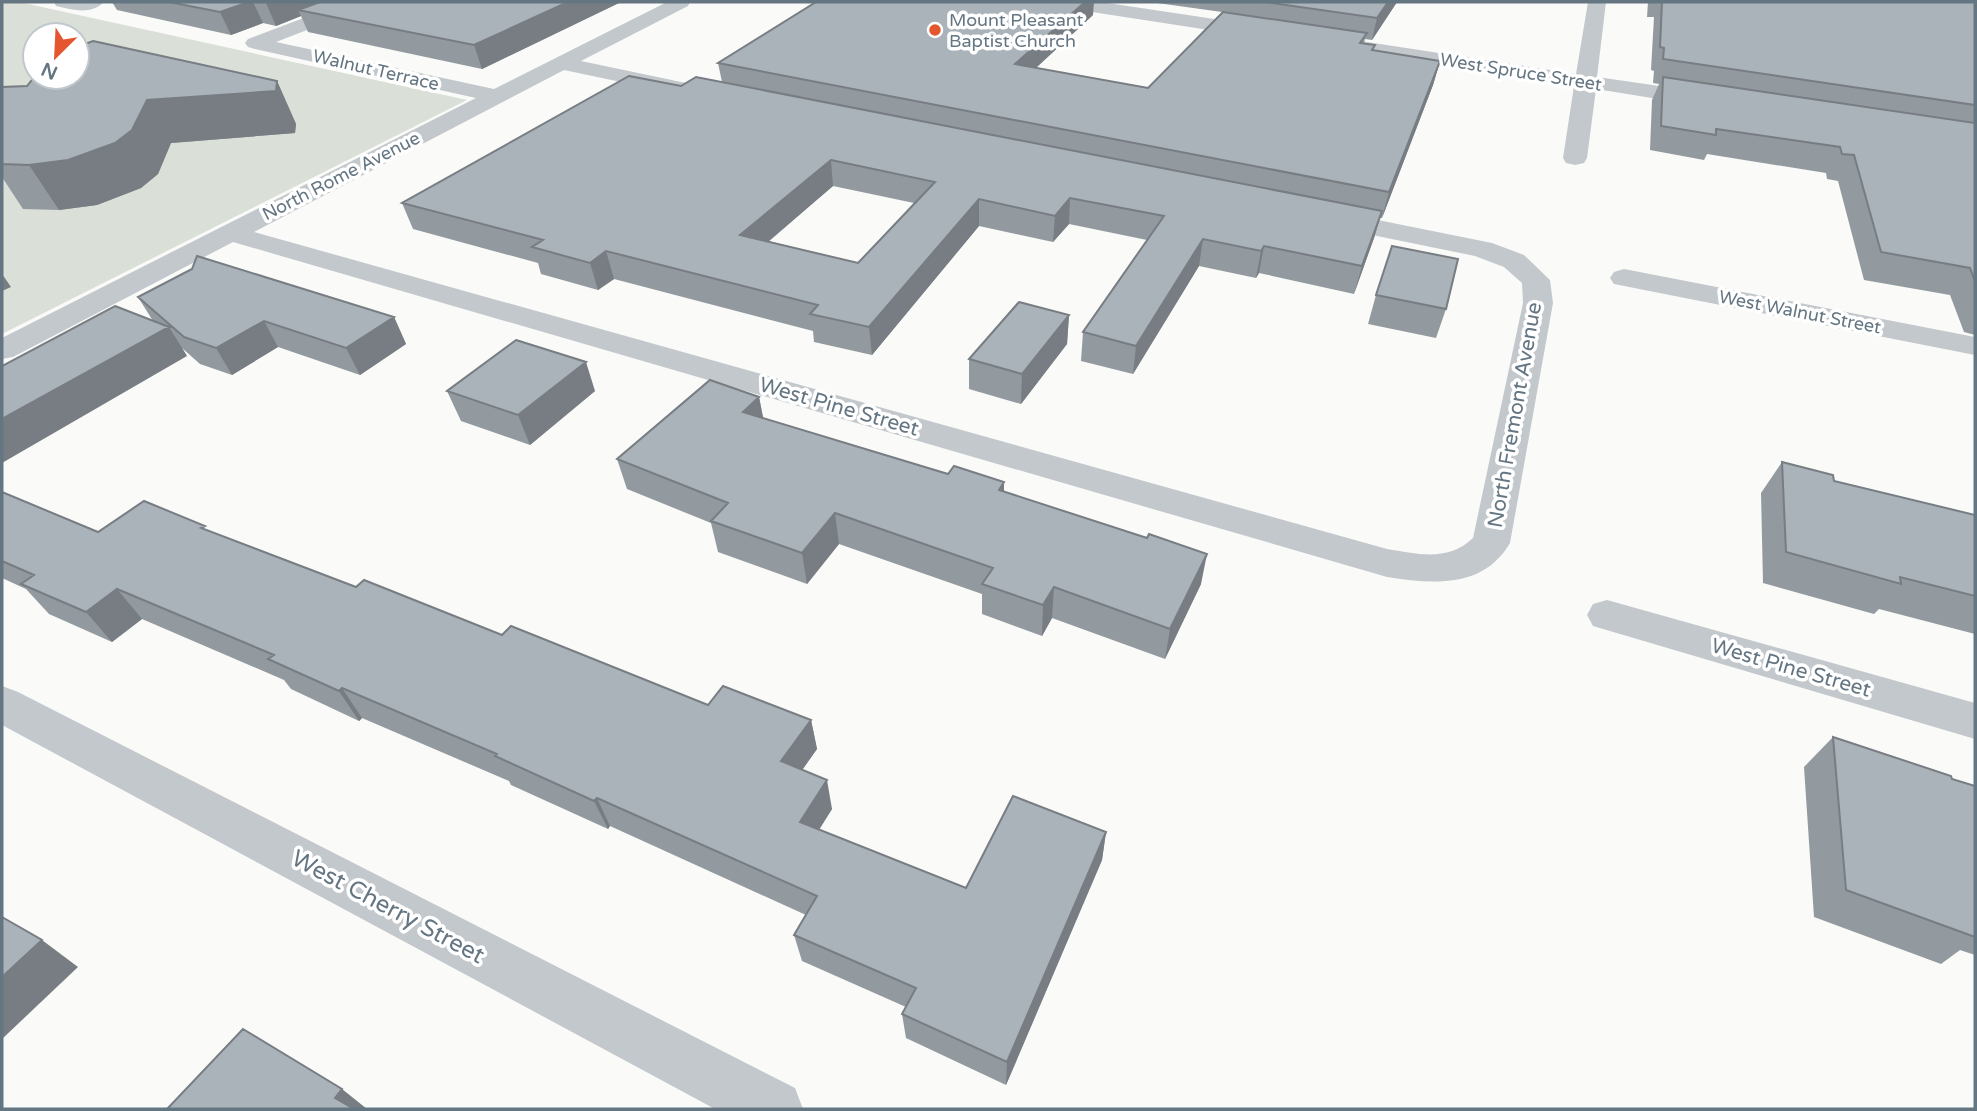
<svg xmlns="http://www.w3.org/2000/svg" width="1977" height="1111" font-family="'Varela Round',sans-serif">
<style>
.green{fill:#dadfd7;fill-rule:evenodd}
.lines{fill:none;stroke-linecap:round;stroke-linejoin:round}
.minor{fill:#c3c8cc;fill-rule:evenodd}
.wall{fill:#929a9f;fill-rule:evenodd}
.shaded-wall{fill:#777d82}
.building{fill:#aab3b9;stroke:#777d82;stroke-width:2;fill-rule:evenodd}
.poi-dot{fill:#e4572e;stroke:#fff;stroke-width:2.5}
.labels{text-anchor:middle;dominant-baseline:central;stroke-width:7;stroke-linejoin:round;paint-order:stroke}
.far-poi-label{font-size:18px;fill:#657683;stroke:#fff;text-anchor:start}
.far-street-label{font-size:18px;fill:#657683;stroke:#fff}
.street-label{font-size:21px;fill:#657683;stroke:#fff}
.near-street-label{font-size:24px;fill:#657683;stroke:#fff}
</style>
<rect width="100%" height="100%" fill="#fafaf8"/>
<path class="green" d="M 2,2 L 19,2 L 467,100 L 2,334 ZM 35,35 L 77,35 L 77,77 L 35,77 Z"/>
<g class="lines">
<path class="minor" d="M 54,2 L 104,2 C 91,15 73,10 56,6 Z
M 346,2 L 371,2 L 369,6 L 276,42 L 494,89 L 667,2 L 690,2 L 688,6 L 581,61 L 686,83 L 689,88 L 686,93 L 678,94 L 564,70 L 254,232 L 1387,549 C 1418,554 1448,562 1473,538 L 1523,303 L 1522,283 L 1504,267 L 1475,256 L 1328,226 L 1319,224 L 1315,218 L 1319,212 L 1328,210 L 1492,243 L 1524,255 L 1550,280 L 1553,303 L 1510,543 C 1483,589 1433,584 1387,577 L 233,242 L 13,357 L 2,359 L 2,338 L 476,98 L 255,49 L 248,47 L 245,43 L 248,39 Z
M 1057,2 L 1101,2 L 1261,26 L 1271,32 L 1261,38 L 1066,8 L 1059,6 Z
M 1588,2 L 1606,2 L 1597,77 L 1708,93 L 1716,95 L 1719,100 L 1716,105 L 1708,107 L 1596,89 L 1587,158 L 1584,163 L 1575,165 L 1566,163 L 1563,158 L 1574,86 L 1321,47 L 1314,45 L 1311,41 L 1314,37 L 1321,35 L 1576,74 Z
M 1624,269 L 1975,337 L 1975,355 L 1614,284 L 1610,278 L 1614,272 Z
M 1607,600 L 1975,703 L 1975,739 L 1593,626 L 1587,615 L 1593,604 Z
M 2,686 L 18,692 L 795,1088 L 803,1109 L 715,1109 L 2,725 Z"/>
</g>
<path class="wall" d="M 112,2 L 621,2 L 482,69 L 308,32 L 301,16 L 276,26 L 263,23 L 231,35 L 117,10 Z
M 1150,2 L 1397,2 L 1372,40 L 1365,39 L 1364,44 L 1375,45 L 1373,51 L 1440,61 L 1433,85 L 1382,218 L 1380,218 L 1374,238 L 1354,294 L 1259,273 L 1256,278 L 1199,266 L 1133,374 L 1081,361 L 1083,332 L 1147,240 L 1069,224 L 1053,242 L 979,226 L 872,355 L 814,342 L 813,331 L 614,279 L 598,290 L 541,274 L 538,263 L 413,229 L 402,203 L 681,86 L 722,82 L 718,63 L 1093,15 L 1036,68 L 1148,88 L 1222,12 ZM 833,186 L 914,203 L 858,263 L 768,241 Z
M 1648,2 L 1975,2 L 1975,335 L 1964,332 L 1950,295 L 1864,280 L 1838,181 L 1827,179 L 1826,173 L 1707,154 L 1704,160 L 1650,150 L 1652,100 L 1659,84 L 1653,83 L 1654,71 L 1651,70 L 1654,17 L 1647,17 Z
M 277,81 L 296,124 L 295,133 L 171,143 L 158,174 L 141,188 L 97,205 L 59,210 L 23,209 L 2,177 L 2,87 Z
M 1376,295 L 1446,309 L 1436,338 L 1368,324 Z
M 138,297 L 394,317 L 406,344 L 360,375 L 278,347 L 232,375 L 200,364 L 182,348 L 187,356 L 153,321 Z
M 1069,315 L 1067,344 L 1021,404 L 969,389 L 969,359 Z
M 447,391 L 595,391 L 530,445 L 461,421 Z
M 759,397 L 763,418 L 1004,492 L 1201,584 L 1165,659 L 1052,618 L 1042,636 L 982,614 L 982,594 L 839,544 L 807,584 L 718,552 L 711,523 L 627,489 L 617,459 Z
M 1782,462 L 1834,481 L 1975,515 L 1975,634 L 1879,609 L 1874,614 L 1763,583 L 1761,493 Z
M 2,492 L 98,532 L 208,531 L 356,587 L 502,635 L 708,705 L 811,720 L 817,749 L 802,770 L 832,809 L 819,830 L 966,888 L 1106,832 L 1102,860 L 1006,1085 L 906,1038 L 902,1014 L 906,1007 L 802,961 L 794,935 L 806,915 L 610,826 L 608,829 L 511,785 L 509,781 L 362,718 L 359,721 L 291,689 L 284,680 L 142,619 L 112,642 L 49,614 L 26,589 L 2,578 Z
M 1833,737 L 1952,779 L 1975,786 L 1975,955 L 1960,950 L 1941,964 L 1814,917 L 1804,767 Z"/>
<path class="shaded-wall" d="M 249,2 L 253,2 L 263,23 L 231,35 L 220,12 Z
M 269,2 L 339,2 L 298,10 L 301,16 L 276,26 L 266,3 Z
M 568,2 L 621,2 L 482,69 L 474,45 Z
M 1085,2 L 1094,2 L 1093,15 L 1014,88 L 1015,64 Z
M 1388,2 L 1397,2 L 1372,40 L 1377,18 Z
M 1440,61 L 1433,85 L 1382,218 L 1389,192 Z
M 277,81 L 296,124 L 295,133 L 171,143 L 158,174 L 141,188 L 97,205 L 59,210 L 29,165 L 147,100 Z
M 831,160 L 833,186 L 745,262 L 740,235 Z
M 1070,198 L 1069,224 L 1053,242 L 1055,216 Z
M 979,199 L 979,226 L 872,355 L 869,327 Z
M 1382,211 L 1374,238 L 1354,294 L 1362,266 Z
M 1203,239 L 1199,266 L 1133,374 L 1136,346 Z
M 1264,246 L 1259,273 L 1256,278 L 1261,251 Z
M 606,251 L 614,279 L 598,290 L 590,263 Z
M 2,274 L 11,287 L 2,291 Z
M 1069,315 L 1067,344 L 1021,404 L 1022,374 Z
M 394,317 L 406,344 L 360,375 L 346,348 Z
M 264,321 L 278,347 L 232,375 L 216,348 Z
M 169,327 L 187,356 L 2,463 L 2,419 Z
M 586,362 L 595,391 L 530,445 L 518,415 Z
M 759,397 L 765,427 L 743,412 Z
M 1004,482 L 1004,513 L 999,490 Z
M 835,513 L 839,544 L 807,584 L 802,553 Z
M 1207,554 L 1201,584 L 1165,659 L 1170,629 Z
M 1054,587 L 1052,618 L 1042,636 L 1043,605 Z
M 117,589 L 142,619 L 112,642 L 86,612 Z
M 342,688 L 362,718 L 359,721 L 339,691 Z
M 811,720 L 817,749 L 788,790 L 781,761 Z
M 827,780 L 832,809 L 806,850 L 800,822 Z
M 597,798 L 610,826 L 608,829 L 594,801 Z
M 1106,832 L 1102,860 L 1006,1085 L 1007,1062 Z
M 42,940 L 78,967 L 2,1039 L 2,977 Z
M 342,1089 L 367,1109 L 349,1109 L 335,1098 Z"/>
<path class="building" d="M 169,2 L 249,2 L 220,12 Z
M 320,2 L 568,2 L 474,45 L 298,10 Z
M 816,2 L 1085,2 L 1015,64 L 1148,88 L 1223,12 L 1367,33 L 1360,43 L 1375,45 L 1372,50 L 1440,61 L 1389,192 L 718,63 Z
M 1265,2 L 1388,2 L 1377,18 Z
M 1662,2 L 1975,2 L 1975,105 L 1663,59 L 1664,48 L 1660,47 Z
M 93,41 L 277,81 L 276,91 L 147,100 L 132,130 L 115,143 L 68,160 L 29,165 L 2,164 L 2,87 L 27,86 L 35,76 L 35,77 L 77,77 L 77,47 Z
M 629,76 L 681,86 L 696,77 L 1382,211 L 1362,266 L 1264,246 L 1261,251 L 1203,239 L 1136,346 L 1083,332 L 1164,216 L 1070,198 L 1055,216 L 979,199 L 869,327 L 810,314 L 818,305 L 606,251 L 590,263 L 532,247 L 543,240 L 402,203 ZM 831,160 L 935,182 L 858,263 L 740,235 Z
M 1663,77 L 1975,123 L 1975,281 L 1970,268 L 1881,252 L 1854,155 L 1842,154 L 1840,147 L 1716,129 L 1716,135 L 1661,126 Z
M 1392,246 L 1458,259 L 1446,309 L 1376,295 Z
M 197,256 L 394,317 L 346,348 L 264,321 L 216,348 L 184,337 L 138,297 L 192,269 Z
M 1019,302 L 1069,315 L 1022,374 L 969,359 Z
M 115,306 L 169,327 L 2,419 L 2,366 Z
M 516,340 L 586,362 L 518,415 L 447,391 Z
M 710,380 L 759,397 L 743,412 L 948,474 L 954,466 L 1004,482 L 999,490 L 1147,538 L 1149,534 L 1207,554 L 1170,629 L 1054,587 L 1043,605 L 982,584 L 993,568 L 835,513 L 802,553 L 711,521 L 728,503 L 617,459 Z
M 1782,462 L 1833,475 L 1834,481 L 1975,515 L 1975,596 L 1900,577 L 1901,584 L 1786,552 Z
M 2,492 L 98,532 L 144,501 L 205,526 L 201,528 L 356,587 L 364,580 L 502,635 L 511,626 L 708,705 L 723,686 L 811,720 L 781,761 L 827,780 L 800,822 L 966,888 L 1013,796 L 1106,832 L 1007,1062 L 902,1014 L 916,988 L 794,935 L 817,896 L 597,798 L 594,801 L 495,756 L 497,754 L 342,688 L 339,691 L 268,659 L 274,655 L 117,589 L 86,612 L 21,584 L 34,575 L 2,561 Z
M 1833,737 L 1951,776 L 1952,779 L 1975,786 L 1975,937 L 1846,890 Z
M 2,917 L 42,940 L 2,977 Z
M 243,1029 L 342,1089 L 335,1098 L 354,1109 L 167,1109 Z"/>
<circle class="poi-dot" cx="935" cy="30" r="7"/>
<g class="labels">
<g class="far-poi-label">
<text x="949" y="20">Mount Pleasant<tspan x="949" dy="21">Baptist Church</tspan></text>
</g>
<g class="far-street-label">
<text transform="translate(376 70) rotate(13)">Walnut Terrace</text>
<text transform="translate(1521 72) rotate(9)">West Spruce Street</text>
<text transform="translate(341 176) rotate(-27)">North Rome Avenue</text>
<text transform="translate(1800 312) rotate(11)">West Walnut Street</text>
</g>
<g class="street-label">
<text transform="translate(839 407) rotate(16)">West Pine Street</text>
<text transform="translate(1515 415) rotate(-80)">North Fremont Avenue</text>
<text transform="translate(1791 668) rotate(16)">West Pine Street</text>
</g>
<g class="near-street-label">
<text transform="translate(388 907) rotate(28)">West Cherry Street</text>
</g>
</g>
<rect width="1977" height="1111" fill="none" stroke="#657683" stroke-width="7"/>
<g transform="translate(56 56) rotate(204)"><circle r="33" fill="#ffffff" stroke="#c1c8cd" stroke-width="2"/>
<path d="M0-5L12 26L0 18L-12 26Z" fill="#e4572e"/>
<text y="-10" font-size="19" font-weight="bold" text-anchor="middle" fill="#657683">N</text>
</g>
</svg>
